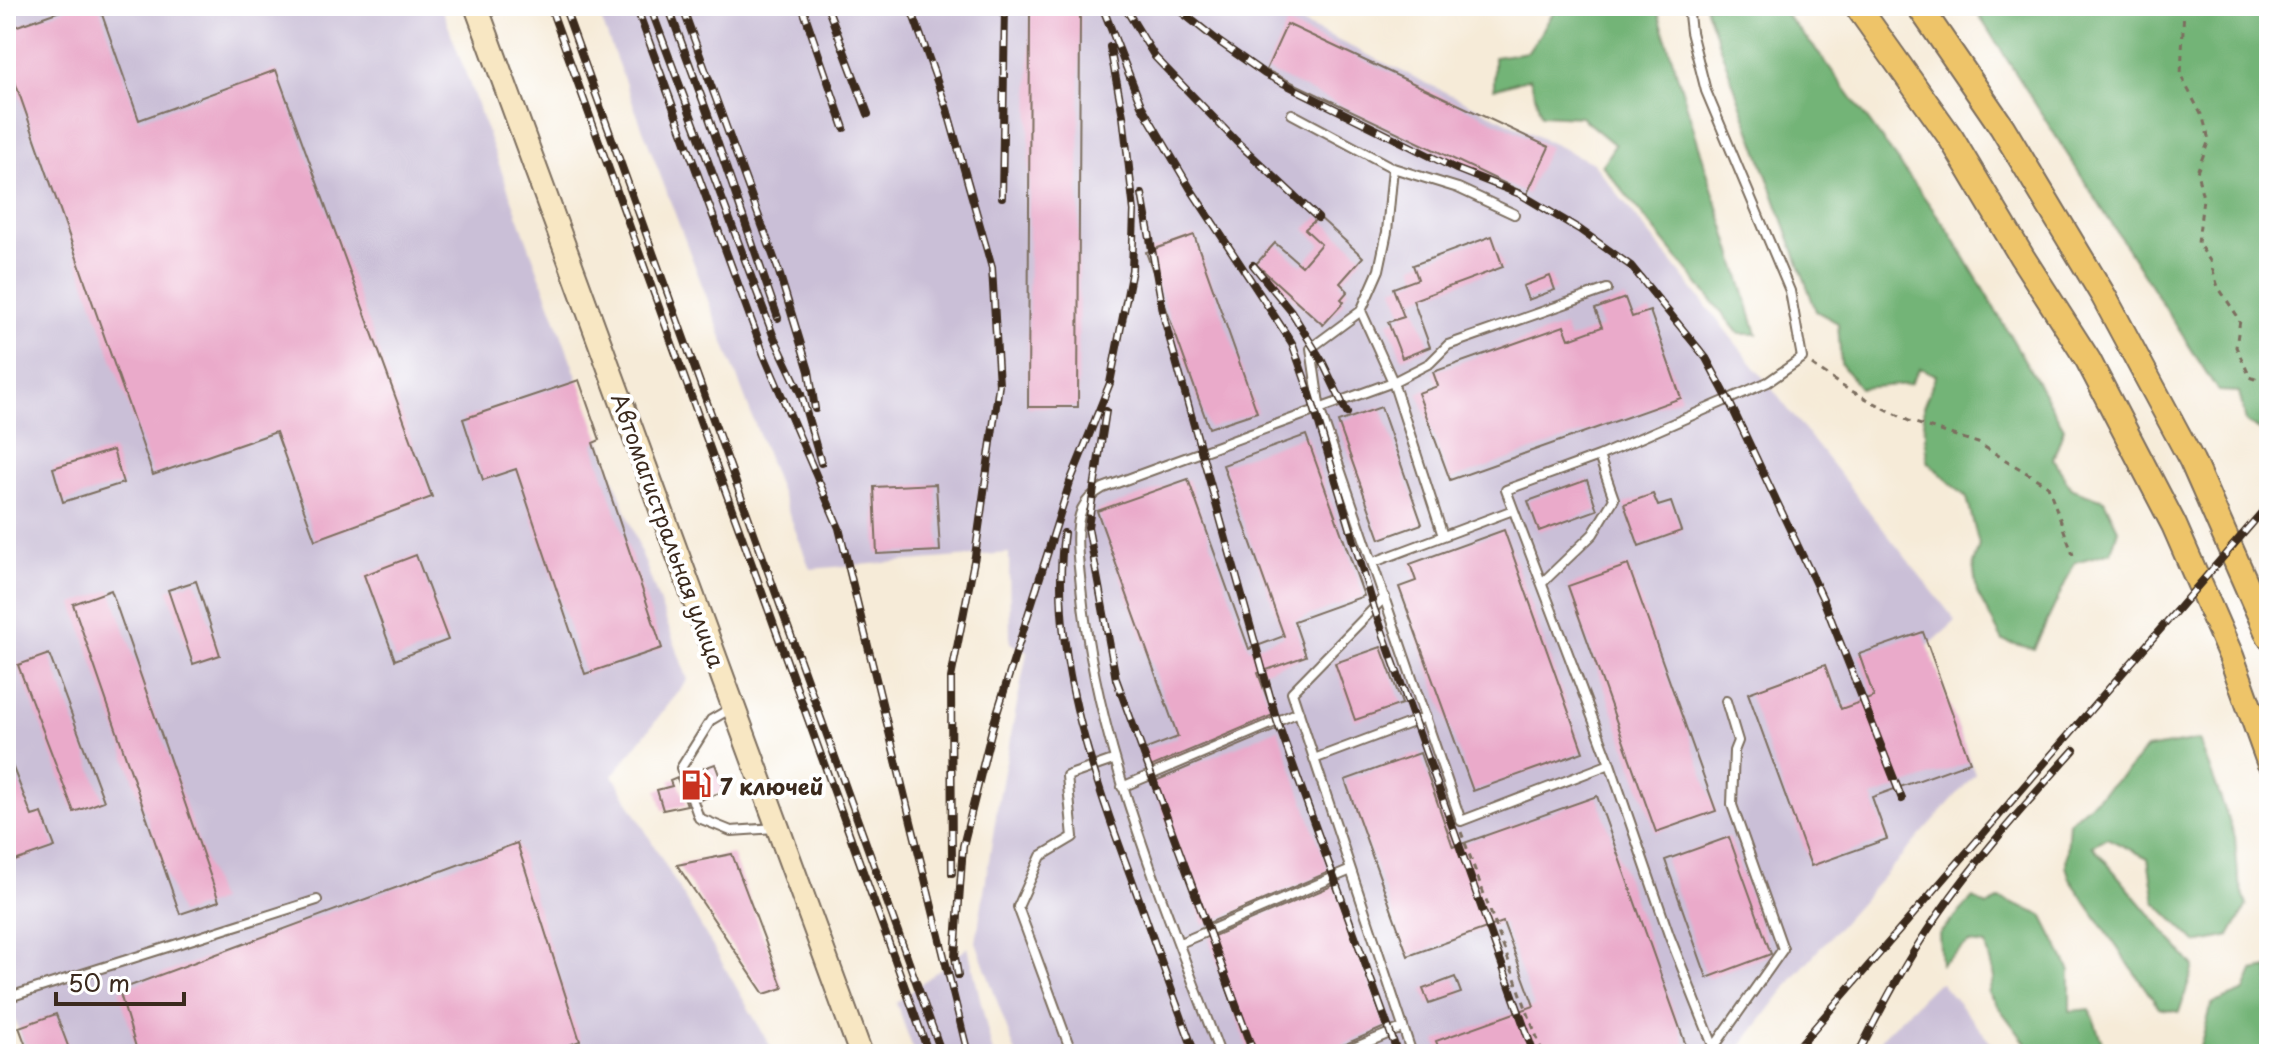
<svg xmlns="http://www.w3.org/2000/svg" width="2275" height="1060" font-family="'Playpen Sans',sans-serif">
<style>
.industrial{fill:#cabfd7}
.forest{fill:#73b477;stroke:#576f4a;stroke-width:2}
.building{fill:#eaaaca}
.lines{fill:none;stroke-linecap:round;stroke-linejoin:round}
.service-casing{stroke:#7c6e5f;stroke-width:12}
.secondary-casing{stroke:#7c6e5f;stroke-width:26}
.primary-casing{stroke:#7c6e5f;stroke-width:28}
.path{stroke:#7c6e5f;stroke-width:3;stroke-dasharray:6 6;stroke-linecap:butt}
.service{stroke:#fff;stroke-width:8}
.secondary{stroke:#f8e7c3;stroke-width:22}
.primary{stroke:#eec469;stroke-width:24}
.rail-casing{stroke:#3b2a1e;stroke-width:8}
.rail{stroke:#fff;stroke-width:5;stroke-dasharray:15;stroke-linecap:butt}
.labels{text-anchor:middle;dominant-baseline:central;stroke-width:8;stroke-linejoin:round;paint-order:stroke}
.street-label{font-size:22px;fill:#3b2a1e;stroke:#fff}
.poi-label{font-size:22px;font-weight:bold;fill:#3b2a1e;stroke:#fff;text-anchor:start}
</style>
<rect width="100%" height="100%" fill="#fff"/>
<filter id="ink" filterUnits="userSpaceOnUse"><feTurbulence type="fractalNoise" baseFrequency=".0125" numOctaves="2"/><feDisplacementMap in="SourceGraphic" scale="16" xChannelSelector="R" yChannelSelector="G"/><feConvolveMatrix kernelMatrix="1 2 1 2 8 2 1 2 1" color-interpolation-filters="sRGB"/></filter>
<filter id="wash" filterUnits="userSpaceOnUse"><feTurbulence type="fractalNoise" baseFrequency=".006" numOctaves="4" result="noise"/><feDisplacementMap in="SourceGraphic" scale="32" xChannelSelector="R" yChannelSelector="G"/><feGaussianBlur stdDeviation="1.8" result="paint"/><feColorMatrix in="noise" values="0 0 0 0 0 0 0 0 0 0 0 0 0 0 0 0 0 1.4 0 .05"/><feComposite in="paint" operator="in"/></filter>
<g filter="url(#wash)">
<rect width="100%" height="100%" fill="#f6ebd8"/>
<path class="industrial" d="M 6,6 L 441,6 L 688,680 L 613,775 L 775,1054 L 26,1054 L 6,991 Z
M 596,6 L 1266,6 L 1593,163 L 1956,621 L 1928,646 L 1975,774 L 1795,976 L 1735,1054 L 1016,1054 L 976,942 L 998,803 L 1027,652 L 1010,643 L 1009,553 L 810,569 Z
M 968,947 L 993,1054 L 915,1054 L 896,1003 Z
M 1937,983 L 1941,983 L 1995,1047 L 1993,1053 L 1873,1054 L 1883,1036 Z"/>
<path class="forest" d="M 1558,6 L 1656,6 L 1757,334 L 1739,334 L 1602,165 L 1615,145 L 1581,117 L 1541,115 L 1530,78 L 1494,89 L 1494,57 L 1528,52 Z
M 1705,6 L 1778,6 L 1819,53 L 1951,234 L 2064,428 L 2053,459 L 2072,489 L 2104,500 L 2118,529 L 2111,552 L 2075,562 L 2034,649 L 2003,641 L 1977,593 L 1973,564 L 1979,545 L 1967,498 L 1927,461 L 1923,407 L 1936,375 L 1920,368 L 1910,384 L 1860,388 L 1841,364 L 1838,323 L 1816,311 Z
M 1973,6 L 2269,6 L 2268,435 L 2246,422 L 2239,392 L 2218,391 Z
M 2199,740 L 2235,837 L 2238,877 L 2247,905 L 2230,936 L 2197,943 L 2155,902 L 2148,858 L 2107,838 L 2092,845 L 2194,967 L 2179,1012 L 2159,1008 L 2070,879 L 2066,866 L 2069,822 L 2127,771 L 2146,749 Z
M 1973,898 L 1987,906 L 2000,899 L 2042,915 L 2070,971 L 2070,1011 L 2090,1009 L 2106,1054 L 2034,1054 L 1988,993 L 1994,978 L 1986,945 L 1969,943 L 1941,964 L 1939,934 Z
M 2269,968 L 2269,1054 L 2198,1054 L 2212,1004 L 2245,991 L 2253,971 Z"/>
<g id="blocks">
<path class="building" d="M 74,6 L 99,6 L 139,120 L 276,70 L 432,497 L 315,540 L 276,432 L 153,475 L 6,56 L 6,30 Z
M 1030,12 L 1080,12 L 1078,407 L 1028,407 Z
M 1287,24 L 1549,147 L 1527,194 L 1266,70 Z
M 1319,217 L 1363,257 L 1340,283 L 1348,291 L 1341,299 L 1344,302 L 1323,325 L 1256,264 L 1275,243 L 1302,266 L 1321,244 L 1305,229 Z
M 1194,235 L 1257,412 L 1209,428 L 1146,252 Z
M 1492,236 L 1503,267 L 1413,300 L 1430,347 L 1402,358 L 1388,322 L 1404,317 L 1393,288 L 1418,279 L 1413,265 Z
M 1550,276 L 1555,290 L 1528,300 L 1523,286 Z
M 1625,298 L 1632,317 L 1650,311 L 1681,398 L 1450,480 L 1418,393 L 1438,386 L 1433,372 L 1564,326 L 1569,339 L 1602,327 L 1595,309 Z
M 579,380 L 600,440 L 593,443 L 662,648 L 585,674 L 516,469 L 483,480 L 463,419 Z
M 1381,407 L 1422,524 L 1380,539 L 1338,422 Z
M 1306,435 L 1364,596 L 1294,621 L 1306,656 L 1258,673 L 1273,715 L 1148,768 L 1141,751 L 1178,737 L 1097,511 L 1188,479 L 1249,649 L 1284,636 L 1223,465 Z
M 113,450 L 123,483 L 63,502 L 53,468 Z
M 1587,480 L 1597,510 L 1539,531 L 1528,501 Z
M 936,484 L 940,551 L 877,554 L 874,487 Z
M 1653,494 L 1658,506 L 1671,502 L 1681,531 L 1639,546 L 1624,504 Z
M 1504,530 L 1583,752 L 1473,791 L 1399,587 L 1416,581 L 1410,564 Z
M 416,555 L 448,640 L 395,660 L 364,575 Z
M 1628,565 L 1716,811 L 1656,832 L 1568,586 Z
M 196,581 L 220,655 L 193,664 L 168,590 Z
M 111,590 L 219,901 L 180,914 L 73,604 Z
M 1923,632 L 1970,762 L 1872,797 L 1887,839 L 1811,866 L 1748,693 L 1825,665 L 1841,709 L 1874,697 L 1859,654 Z
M 1381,647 L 1402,704 L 1355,720 L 1335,663 Z
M 49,654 L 104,801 L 74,812 L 18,665 Z
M 1278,729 L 1329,872 L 1204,925 L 1153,782 Z
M 6,750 L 32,816 L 42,813 L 55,847 L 6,864 Z
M 1420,753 L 1453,847 L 1597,796 L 1689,1054 L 1441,1054 L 1436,1041 L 1534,1006 L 1503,922 L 1408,956 L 1345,780 Z
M 715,764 L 725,791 L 700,800 L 690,773 Z
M 677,778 L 687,805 L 663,810 L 657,790 L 672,786 L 670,781 Z
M 1729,837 L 1771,954 L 1707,978 L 1665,860 Z
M 517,843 L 580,1041 L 545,1054 L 138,1054 L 119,990 Z
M 732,854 L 783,988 L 764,994 L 677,865 Z
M 1334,885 L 1385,1027 L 1336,1048 L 1332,1054 L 1250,1054 L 1209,938 Z
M 1455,977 L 1461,993 L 1429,1004 L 1423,989 Z
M 56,1014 L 71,1054 L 29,1054 L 19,1027 Z"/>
</g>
</g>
<g filter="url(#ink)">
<use href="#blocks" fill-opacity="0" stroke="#7c6e5f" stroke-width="2"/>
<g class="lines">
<g class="service-casing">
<path id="service" d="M 1688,6 L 1691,32 L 1706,91 L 1790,291 L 1802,358 L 1768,382 L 1599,456 L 1506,490 L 1610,764 L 1669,935 L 1714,1048
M 1292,114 L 1393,168 L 1458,188 L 1514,214
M 1393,168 L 1387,232 L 1379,270 L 1361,311 L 1311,348 L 1320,411 L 1461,821 L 1610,764
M 1443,536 L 1393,382 L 1430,363 L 1448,345 L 1607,289
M 1374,562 L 1513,510
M 1542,583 L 1593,534 L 1614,499 L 1599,456
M 1385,597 L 1292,692 L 1412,1054
M 733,707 L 711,720 L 681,768 L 699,818 L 731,831 L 775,828
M 1314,759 L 1426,717
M 1122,787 L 1299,712
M 1180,943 L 1351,870
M 6,998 L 317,900
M 1072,1054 L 1018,907 L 1041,856 L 1073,837 L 1067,776 L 1113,760
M 1220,1054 C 1164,901 1097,751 1081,587 C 1079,564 1073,531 1082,509 C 1087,499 1094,493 1103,488 L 1393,382 L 1361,311
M 1339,1054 L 1402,1028
M 1709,1054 L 1783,949 L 1732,805 L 1734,751 L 1738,741 L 1726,701"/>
</g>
<g class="secondary-casing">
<path id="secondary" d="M 476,6 L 861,1054"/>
</g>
<g class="primary-casing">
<path id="primary" d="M 1857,6 L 1951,138 L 2022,257 L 2088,360 L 2174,525 L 2231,656 L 2269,762
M 1919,6 L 2002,127 L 2103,295 L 2192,461 L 2269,636"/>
</g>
<path class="path" d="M 2184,6 L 2181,76 L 2203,118 L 2209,140 L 2197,172 L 2203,198 L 2198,243 L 2210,261 L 2218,287 L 2240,320 L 2236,347 L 2250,377 L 2269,384
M 1812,365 L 1842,386 L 1909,421 L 1978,443 L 2048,486 L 2073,555
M 1461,832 L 1543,1054"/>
<use href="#service" class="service"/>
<use href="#secondary" class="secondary"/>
<use href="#primary" class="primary"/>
<g class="rail-casing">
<path id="rail" d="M 550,6 L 929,1054
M 564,6 L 942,1054
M 636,6 L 764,355 L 839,528 L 968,1054
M 650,6 L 773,335 L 801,394 L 821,463
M 668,6 L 707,112 L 778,318
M 682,6 L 778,269 L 809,371 L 815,409
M 802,6 L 844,128
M 827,6 L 868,114
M 910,6 L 947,109 L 992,268 L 999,385 L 975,556 L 951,678 L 952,873
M 1102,6 L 1141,105 L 1190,188 L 1292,343 L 1310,394 L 1374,608 L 1534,1054
M 1124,6 L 1155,57 L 1236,141 L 1318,218
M 1174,6 L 1218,41 L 1265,74 L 1456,169 L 1520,194 L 1579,229 L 1631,266 L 1706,358 L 1728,399 L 1823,599 L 1902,799
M 1142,194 L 1165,322 L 1277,721 L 1398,1054
M 1002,197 L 1005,6
M 1253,265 L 1291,311 L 1322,361 L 1347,413
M 1106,411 L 1088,527 L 1116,679 L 1254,1054
M 1064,533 C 1049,650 1091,769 1131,877 C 1152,936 1173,995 1195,1054
M 958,975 L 955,957 L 963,846 L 992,729 L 1070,482 L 1110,383 L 1132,270 L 1134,211 L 1123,116 L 1110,47
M 1792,1054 L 2269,504
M 1858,1054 C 1879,1012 1901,970 1927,931 C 1970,866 2022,808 2074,750"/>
</g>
<use href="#rail" class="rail"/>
</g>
</g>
<defs>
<g id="fuel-bare" transform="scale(2.4)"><path d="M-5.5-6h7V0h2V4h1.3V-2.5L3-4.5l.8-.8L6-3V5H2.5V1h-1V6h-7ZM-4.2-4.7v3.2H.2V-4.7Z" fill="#c8321e" stroke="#fff" stroke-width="2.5" paint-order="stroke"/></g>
</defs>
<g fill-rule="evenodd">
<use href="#fuel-bare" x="696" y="785"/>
</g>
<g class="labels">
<g class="street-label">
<text transform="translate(669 530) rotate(70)">Автомагистральная улица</text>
</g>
<g class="poi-label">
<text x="720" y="785">7 ключей</text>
</g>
</g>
<rect width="2275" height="1060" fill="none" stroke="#fff" stroke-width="32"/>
<path d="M56 992v12h128v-12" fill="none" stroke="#3b2a1e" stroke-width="4"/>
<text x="68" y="992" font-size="24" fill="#3b2a1e" stroke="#ffffff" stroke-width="6" paint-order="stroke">50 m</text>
</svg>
